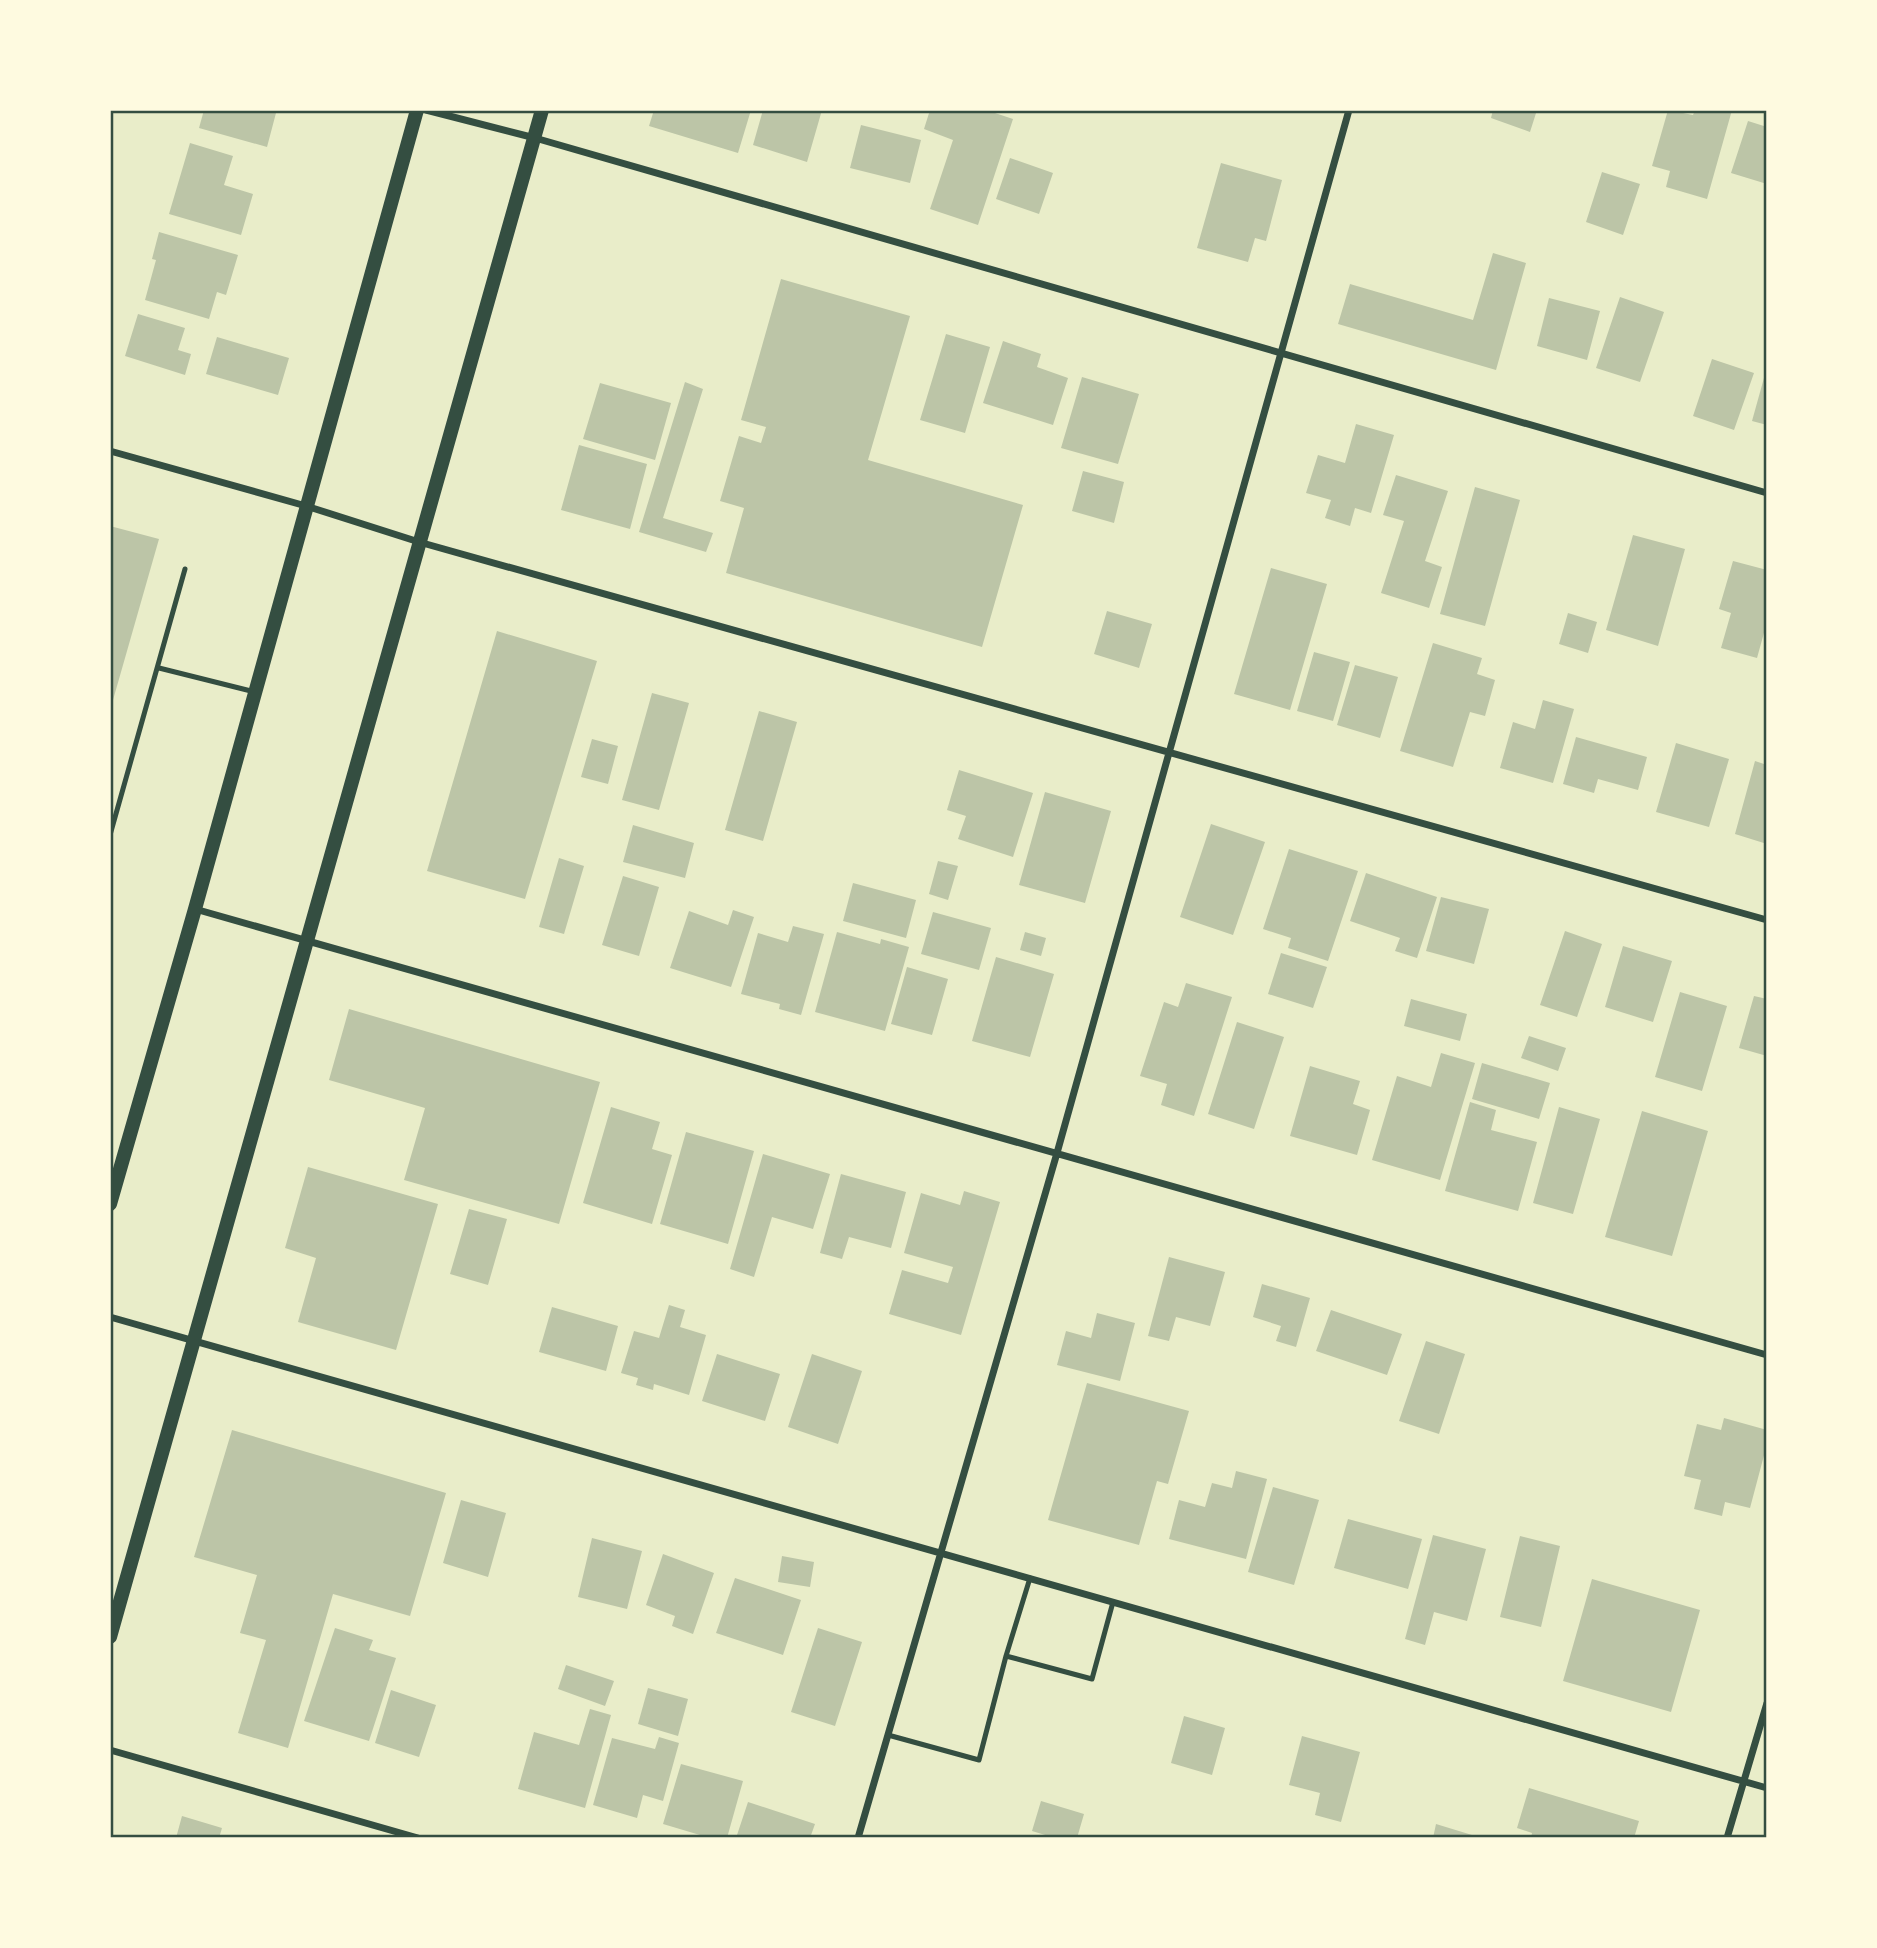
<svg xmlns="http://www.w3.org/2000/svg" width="1877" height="1948" font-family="Arial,sans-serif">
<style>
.building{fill:#bcc5a7}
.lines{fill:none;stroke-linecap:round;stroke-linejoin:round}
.service{stroke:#344e41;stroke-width:5}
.minor{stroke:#344e41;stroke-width:7}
.secondary{stroke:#344e41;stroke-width:14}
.neatline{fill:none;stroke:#344e41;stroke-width:2.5}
</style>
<rect width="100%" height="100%" fill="#e9edc9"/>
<path class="building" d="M 204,110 L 266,110 L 276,113 L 267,147 L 199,128 Z
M 654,110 L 751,110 L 738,153 L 649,126 Z
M 763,110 L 822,110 L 807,162 L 753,145 Z
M 930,110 L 986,110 L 1013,119 L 978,225 L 930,209 L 953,140 L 924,129 Z
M 1493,110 L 1537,110 L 1530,132 L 1491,118 Z
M 1668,110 L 1693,115 L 1695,110 L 1732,110 L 1707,199 L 1666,187 L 1670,171 L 1652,166 Z
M 1748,121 L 1767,127 L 1767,184 L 1731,173 Z
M 861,125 L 921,140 L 910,183 L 850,168 Z
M 190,143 L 233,156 L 224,185 L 253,194 L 241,235 L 169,214 Z
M 1010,158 L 1053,173 L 1039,214 L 996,199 Z
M 1221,163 L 1282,180 L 1266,241 L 1255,238 L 1248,262 L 1197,248 Z
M 1602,172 L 1640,184 L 1623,235 L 1586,222 Z
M 159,232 L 238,255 L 226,295 L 217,292 L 209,319 L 145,300 L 156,260 L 152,259 Z
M 1493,253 L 1526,263 L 1496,370 L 1338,324 L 1350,284 L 1473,320 Z
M 781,279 L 910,316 L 868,460 L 1023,505 L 982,647 L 726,573 L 744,508 L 720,501 L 739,436 L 761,443 L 766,427 L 741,420 Z
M 1620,297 L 1664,312 L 1640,382 L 1596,368 Z
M 1549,298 L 1600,311 L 1587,360 L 1537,346 Z
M 138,314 L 185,328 L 178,350 L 191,354 L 185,375 L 125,356 Z
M 946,334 L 990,347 L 965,433 L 920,420 Z
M 217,337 L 289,358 L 278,395 L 206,374 Z
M 1003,341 L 1041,354 L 1037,367 L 1068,378 L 1053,425 L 983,403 Z
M 1712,359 L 1754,373 L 1734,430 L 1693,416 Z
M 1767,367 L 1767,425 L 1752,421 Z
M 1082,377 L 1139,394 L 1118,464 L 1061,448 Z
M 685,382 L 703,389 L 663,518 L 713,533 L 706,552 L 639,532 Z
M 600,383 L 671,403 L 655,460 L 583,439 Z
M 1356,424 L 1394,435 L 1371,513 L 1355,508 L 1350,526 L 1325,518 L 1331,500 L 1306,493 L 1318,455 L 1345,463 Z
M 579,445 L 647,464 L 630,529 L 561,510 Z
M 1083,471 L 1124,482 L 1114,523 L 1072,511 Z
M 1396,475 L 1448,491 L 1425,561 L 1442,567 L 1429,608 L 1381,593 L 1404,521 L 1383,515 Z
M 1475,487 L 1520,500 L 1485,626 L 1440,614 Z
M 110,526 L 159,539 L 111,707 L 110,706 Z
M 1633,535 L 1685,549 L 1658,646 L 1606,630 Z
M 1733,561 L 1767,570 L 1767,622 L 1757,658 L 1721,648 L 1731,613 L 1719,609 Z
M 1271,568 L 1327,584 L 1290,710 L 1234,694 Z
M 1107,611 L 1152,624 L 1139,668 L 1094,654 Z
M 1568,613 L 1597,622 L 1588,653 L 1559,644 Z
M 497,631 L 597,661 L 525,899 L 427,871 Z
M 1433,643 L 1482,658 L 1477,674 L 1495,680 L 1485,716 L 1470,712 L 1453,767 L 1400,751 Z
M 1314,652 L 1350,662 L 1333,721 L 1297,711 Z
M 1355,665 L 1398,677 L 1380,738 L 1337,725 Z
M 652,693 L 689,703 L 659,810 L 622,800 Z
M 1543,700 L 1574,709 L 1553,783 L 1500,768 L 1513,722 L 1535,729 Z
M 759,711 L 797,722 L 763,841 L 725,830 Z
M 1576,737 L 1647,757 L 1638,790 L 1598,779 L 1594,793 L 1563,784 Z
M 592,739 L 618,746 L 608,784 L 581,777 Z
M 1676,743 L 1729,759 L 1709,827 L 1656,812 Z
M 1755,761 L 1767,765 L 1767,844 L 1735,834 Z
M 959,770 L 1033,793 L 1013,857 L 958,839 L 966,816 L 947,810 Z
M 1045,792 L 1111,811 L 1085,903 L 1019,885 Z
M 1211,824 L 1265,842 L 1233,935 L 1180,917 Z
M 633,825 L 694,843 L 685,878 L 623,862 Z
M 1289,849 L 1358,871 L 1328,961 L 1288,948 L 1291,938 L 1263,929 Z
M 559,858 L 584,866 L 564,934 L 539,927 Z
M 938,861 L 958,866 L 948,900 L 929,894 Z
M 1366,873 L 1437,897 L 1417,958 L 1395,951 L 1400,938 L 1350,921 Z
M 623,876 L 659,887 L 639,956 L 602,945 Z
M 853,883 L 916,900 L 906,938 L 843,921 Z
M 1441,897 L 1489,909 L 1474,964 L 1426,951 Z
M 733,910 L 754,917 L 731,987 L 670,968 L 689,911 L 728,925 Z
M 933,912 L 991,928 L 979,970 L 921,954 Z
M 793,926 L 824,934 L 801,1015 L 779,1009 L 780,1004 L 741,994 L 758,933 L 788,942 Z
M 1565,931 L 1602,944 L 1577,1017 L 1540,1005 Z
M 837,932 L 880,944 L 881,939 L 909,947 L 885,1031 L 815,1012 Z
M 1025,932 L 1046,938 L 1041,956 L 1020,950 Z
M 1623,946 L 1672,961 L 1653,1022 L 1605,1007 Z
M 1281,953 L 1327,967 L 1313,1008 L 1268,994 Z
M 996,957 L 1054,974 L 1030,1057 L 972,1041 Z
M 907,967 L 948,979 L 932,1035 L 891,1024 Z
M 1186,983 L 1232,997 L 1194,1116 L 1161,1105 L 1167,1084 L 1140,1076 L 1164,1002 L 1178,1007 Z
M 1680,992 L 1727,1006 L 1702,1091 L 1655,1077 Z
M 1754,996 L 1767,999 L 1767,1056 L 1739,1048 Z
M 1411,999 L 1467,1014 L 1460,1041 L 1404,1026 Z
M 349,1009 L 600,1082 L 559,1224 L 404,1180 L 425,1108 L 329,1080 Z
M 1237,1022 L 1284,1037 L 1254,1129 L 1208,1114 Z
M 1529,1036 L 1566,1048 L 1558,1071 L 1521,1058 Z
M 1441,1053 L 1475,1063 L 1440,1180 L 1372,1160 L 1397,1076 L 1431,1087 Z
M 1482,1063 L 1550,1083 L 1539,1119 L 1472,1099 Z
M 1310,1066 L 1360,1081 L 1353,1104 L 1370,1110 L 1357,1155 L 1290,1136 Z
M 1470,1102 L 1496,1110 L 1491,1130 L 1537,1142 L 1518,1211 L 1445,1191 Z
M 611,1107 L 660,1122 L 652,1149 L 672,1155 L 652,1224 L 583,1203 Z
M 1559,1107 L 1600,1119 L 1573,1214 L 1533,1203 Z
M 1642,1111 L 1708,1131 L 1672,1256 L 1605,1237 Z
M 686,1132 L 754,1151 L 728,1244 L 660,1224 Z
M 763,1154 L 830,1174 L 813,1229 L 772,1217 L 754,1277 L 730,1269 Z
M 308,1167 L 438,1204 L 396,1350 L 298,1322 L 316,1258 L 285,1248 Z
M 841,1174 L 906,1192 L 891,1248 L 849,1237 L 842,1259 L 820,1253 Z
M 964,1191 L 1000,1202 L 961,1335 L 889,1314 L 902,1270 L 948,1283 L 953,1267 L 904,1253 L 921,1193 L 960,1205 Z
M 469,1209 L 507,1219 L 488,1285 L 450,1274 Z
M 1169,1257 L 1225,1272 L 1210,1326 L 1176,1317 L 1169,1341 L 1148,1336 Z
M 1262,1284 L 1310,1298 L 1296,1347 L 1276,1341 L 1281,1326 L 1253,1317 Z
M 669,1305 L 685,1310 L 680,1327 L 706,1335 L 689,1395 L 654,1384 L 653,1390 L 636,1385 L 638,1378 L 621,1373 L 634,1331 L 659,1338 Z
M 552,1307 L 618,1326 L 606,1371 L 539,1352 Z
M 1331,1310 L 1402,1334 L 1387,1375 L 1316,1351 Z
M 1097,1313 L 1135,1323 L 1120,1381 L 1057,1365 L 1066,1331 L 1091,1338 Z
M 1426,1341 L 1465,1354 L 1439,1434 L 1399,1421 Z
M 717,1354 L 780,1374 L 765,1421 L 702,1401 Z
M 812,1354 L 862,1371 L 838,1444 L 788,1427 Z
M 1087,1383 L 1189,1411 L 1168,1484 L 1157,1481 L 1139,1545 L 1048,1520 Z
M 1724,1418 L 1767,1430 L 1767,1444 L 1750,1508 L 1725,1502 L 1722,1516 L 1694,1509 L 1701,1480 L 1684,1476 L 1697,1424 L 1721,1430 Z
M 232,1430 L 446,1493 L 410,1616 L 333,1594 L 288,1748 L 238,1733 L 266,1640 L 240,1633 L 257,1575 L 194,1557 Z
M 1236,1471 L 1267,1479 L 1246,1559 L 1169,1539 L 1179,1500 L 1205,1507 L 1212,1483 L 1232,1488 Z
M 1273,1487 L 1319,1500 L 1294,1585 L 1248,1572 Z
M 461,1500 L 506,1513 L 488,1577 L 443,1563 Z
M 1348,1519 L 1422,1539 L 1408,1589 L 1334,1568 Z
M 1433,1535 L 1486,1549 L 1467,1621 L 1434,1612 L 1425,1645 L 1405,1639 Z
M 1520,1536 L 1560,1546 L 1541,1627 L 1500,1617 Z
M 592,1538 L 642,1551 L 627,1609 L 578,1597 Z
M 663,1554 L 714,1573 L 693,1634 L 672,1626 L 675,1616 L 646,1605 Z
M 782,1556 L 814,1562 L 810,1587 L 778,1582 Z
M 735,1578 L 801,1600 L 783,1655 L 716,1633 Z
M 1592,1579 L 1700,1610 L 1671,1712 L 1563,1681 Z
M 335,1628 L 373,1640 L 369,1650 L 396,1658 L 369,1741 L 304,1721 Z
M 818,1628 L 862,1642 L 835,1726 L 791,1712 Z
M 566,1665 L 614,1681 L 605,1706 L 558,1689 Z
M 648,1688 L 688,1699 L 678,1736 L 638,1724 Z
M 391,1690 L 436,1705 L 419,1757 L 375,1743 Z
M 590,1709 L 611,1715 L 585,1808 L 518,1789 L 534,1732 L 579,1745 Z
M 1184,1716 L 1225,1728 L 1212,1775 L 1171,1763 Z
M 1302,1736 L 1360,1752 L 1341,1822 L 1315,1815 L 1320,1793 L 1289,1785 Z
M 659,1737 L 679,1743 L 663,1801 L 643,1795 L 637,1818 L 593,1805 L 612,1738 L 655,1749 Z
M 681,1764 L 743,1781 L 727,1838 L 710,1838 L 663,1824 Z
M 1529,1788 L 1639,1821 L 1634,1838 L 1531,1838 L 1532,1833 L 1517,1828 Z
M 1041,1801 L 1084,1814 L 1077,1838 L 1055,1838 L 1032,1831 Z
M 748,1802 L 815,1824 L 810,1838 L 736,1838 Z
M 182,1816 L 222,1828 L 219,1838 L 176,1838 Z
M 1436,1824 L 1472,1835 L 1471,1838 L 1433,1838 Z"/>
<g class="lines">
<path class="service" d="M 159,668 L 255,692
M 110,835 L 185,569
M 1030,1578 L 1006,1656 L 1092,1679 L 1113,1602
M 888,1735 L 979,1760 L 1006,1656"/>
<path class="minor" d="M 426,110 L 535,138 L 1767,493
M 110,451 L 306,506 L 419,542 L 1767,920
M 195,909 L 1767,1355
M 110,1317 L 1767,1788
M 110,1750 L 418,1838
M 858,1838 L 1057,1153 L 1349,110
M 1727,1838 L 1767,1703"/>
<path class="secondary" d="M 110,1204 L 195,909 L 417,110
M 110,1637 L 542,110"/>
</g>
<rect width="1877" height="1948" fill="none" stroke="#fefae0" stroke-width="224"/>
<rect x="112" y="112" width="1653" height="1724" class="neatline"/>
</svg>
